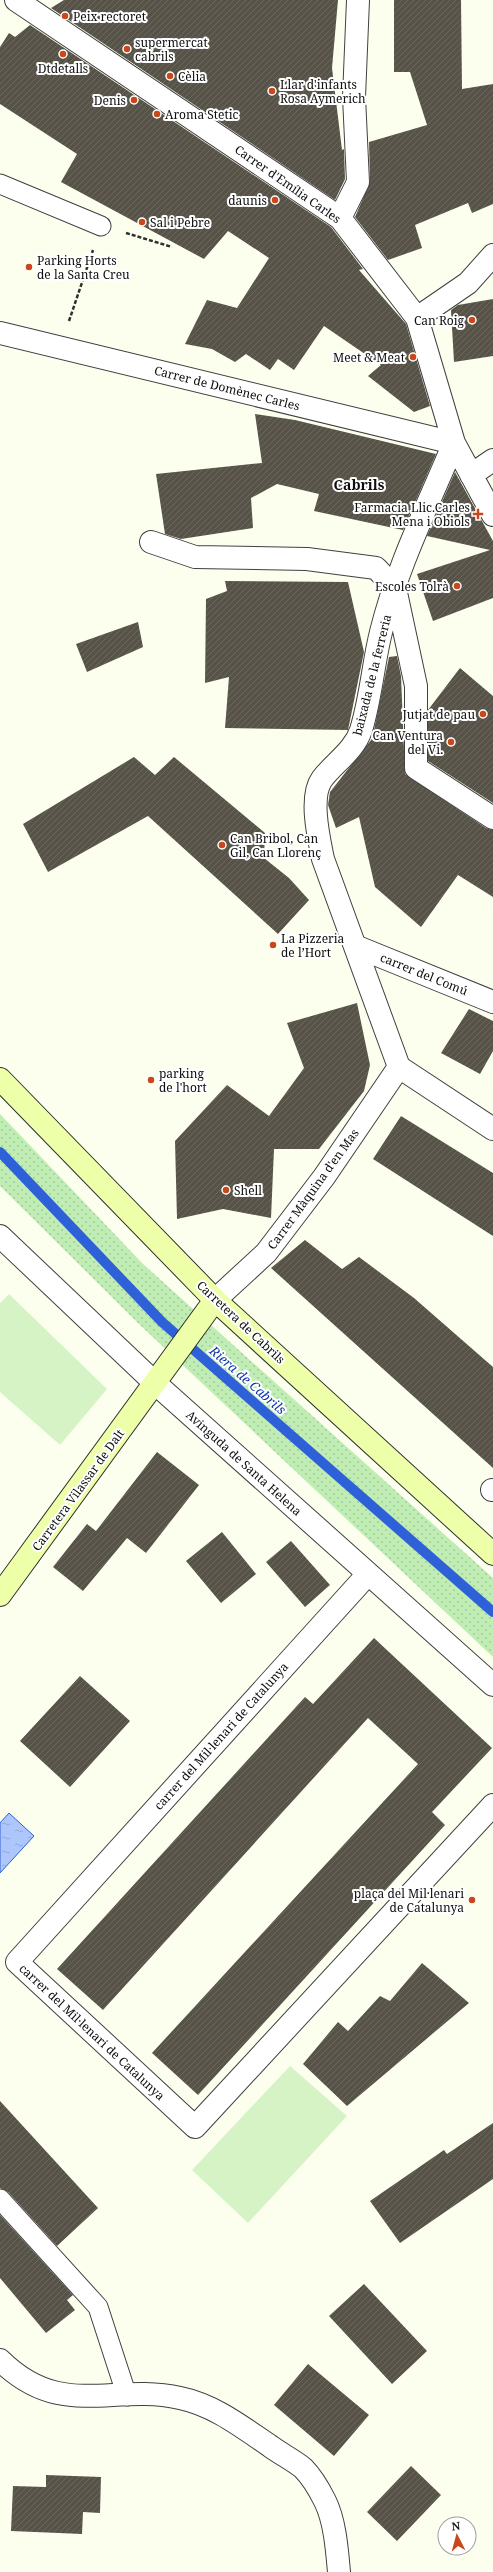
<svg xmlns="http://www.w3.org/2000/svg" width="493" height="2572" font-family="'Noto Serif',serif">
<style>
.grass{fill:url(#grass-dots)}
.pitch{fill:#d6f3c6}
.water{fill:url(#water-ripples);stroke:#2e61d8}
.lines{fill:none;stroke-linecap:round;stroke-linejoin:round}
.stream{stroke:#2e61d8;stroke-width:10}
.building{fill:url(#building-hatch)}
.lane-casing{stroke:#404040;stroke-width:21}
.street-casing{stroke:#404040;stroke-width:24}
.secondary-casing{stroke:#2f2f2f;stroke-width:24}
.path{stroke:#2f2f2f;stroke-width:2.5;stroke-dasharray:4 2;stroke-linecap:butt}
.lane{stroke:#fff;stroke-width:19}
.street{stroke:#fff;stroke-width:22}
.secondary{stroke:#eeffa9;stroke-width:22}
.poi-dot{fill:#c9471a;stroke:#fff;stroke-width:1.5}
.labels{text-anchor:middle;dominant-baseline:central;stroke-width:4;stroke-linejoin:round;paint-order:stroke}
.poi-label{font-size:12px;fill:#0d0d0d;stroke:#fff;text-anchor:start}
.street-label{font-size:12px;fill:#0d0d0d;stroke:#fff}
.water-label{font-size:13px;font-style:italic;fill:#0c35a9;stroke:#fff}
.quarter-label{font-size:14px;font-weight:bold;fill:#0d0d0d;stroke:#fff}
</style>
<defs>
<pattern id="grass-dots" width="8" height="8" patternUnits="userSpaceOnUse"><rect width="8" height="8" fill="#c0edb4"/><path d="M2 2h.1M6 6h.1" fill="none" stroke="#a4ca9a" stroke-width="1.8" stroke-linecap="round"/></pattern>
<pattern id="water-ripples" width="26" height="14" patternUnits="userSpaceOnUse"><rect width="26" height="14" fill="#adc6fb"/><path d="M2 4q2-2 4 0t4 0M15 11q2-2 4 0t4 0" fill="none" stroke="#94a9d6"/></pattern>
<pattern id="building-hatch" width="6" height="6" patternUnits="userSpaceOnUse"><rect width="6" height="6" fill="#575349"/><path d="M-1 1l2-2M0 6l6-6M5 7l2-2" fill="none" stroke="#6a675f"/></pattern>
</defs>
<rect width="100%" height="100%" fill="#fdffee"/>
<path class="grass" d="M 0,1114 L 143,1264 L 493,1578 L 493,1657 L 139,1324 L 0,1186 Z"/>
<path class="pitch" d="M 9,1294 L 107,1389 L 60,1445 L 0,1392 L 0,1303 Z
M 290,2066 L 347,2116 L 248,2223 L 192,2170 Z"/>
<path class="water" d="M 9,1813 L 34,1836 L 0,1873 L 0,1823 Z"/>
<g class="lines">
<path class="stream" d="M 0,1152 L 162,1322 L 493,1612"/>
</g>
<path class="building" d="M 64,0 L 338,0 L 332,68 L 342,150 L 344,149 L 345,179 L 335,200 L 51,8 Z
M 394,0 L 461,0 L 462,89 L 493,84 L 493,204 L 472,213 L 468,203 L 415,225 L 422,248 L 388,260 L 355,217 L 370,182 L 369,142 L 427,125 L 410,72 L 394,72 Z
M 30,25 L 331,227 L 363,269 L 359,270 L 406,324 L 430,406 L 414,412 L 368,376 L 381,365 L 324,326 L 294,370 L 278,359 L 270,370 L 246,354 L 235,362 L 212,349 L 185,344 L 207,300 L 237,308 L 269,258 L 228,231 L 204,259 L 61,182 L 77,154 L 0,104 L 0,47 L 9,33 L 15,37 Z
M 493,299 L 493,356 L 454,362 L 451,310 L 458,305 Z
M 255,414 L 295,420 L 436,454 L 403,530 L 314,511 L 319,494 L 277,484 L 251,498 L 253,528 L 181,539 L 165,534 L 156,474 L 262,463 Z
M 455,472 L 493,541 L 493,598 L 433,621 L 417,574 L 490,550 L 427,536 Z
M 225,581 L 348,582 L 364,652 L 348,730 L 225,728 L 229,677 L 205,683 L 206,599 L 227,591 Z
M 138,622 L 143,647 L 87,672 L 76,644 Z
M 397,656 L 401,676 L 405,774 L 486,828 L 493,830 L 493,897 L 458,875 L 421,927 L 375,887 L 359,817 L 336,828 L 328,805 L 330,792 L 379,730 L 374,730 L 389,657 Z
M 460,668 L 493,696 L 493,803 L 428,761 L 428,710 Z
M 134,757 L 155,775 L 174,757 L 265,833 L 264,858 L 289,878 L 309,900 L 278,934 L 148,816 L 48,872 L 23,824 Z
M 357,1003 L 370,1065 L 364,1091 L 319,1149 L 274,1149 L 271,1218 L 223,1209 L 177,1219 L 175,1141 L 227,1085 L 269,1116 L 304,1068 L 287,1023 Z
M 469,1009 L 493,1021 L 493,1051 L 480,1074 L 441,1053 Z
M 401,1116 L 493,1173 L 493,1236 L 373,1159 Z
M 305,1240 L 342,1269 L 359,1257 L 414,1298 L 493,1367 L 493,1468 L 271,1268 Z
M 157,1452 L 199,1485 L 146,1553 L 127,1538 L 83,1591 L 53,1567 L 87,1524 L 96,1531 Z
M 222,1532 L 256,1574 L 221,1603 L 186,1561 Z
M 291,1541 L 330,1585 L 305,1607 L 266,1562 Z
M 374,1638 L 492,1748 L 432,1812 L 445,1825 L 198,2095 L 152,2053 L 418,1764 L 368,1718 L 103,2010 L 57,1969 L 305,1697 L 313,1704 Z
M 80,1676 L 130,1721 L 70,1787 L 20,1741 Z
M 422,1963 L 469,2003 L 347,2106 L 303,2064 L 338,2022 L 348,2031 L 380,1996 L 390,2001 Z
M 0,2101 L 98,2208 L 57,2246 L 8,2192 L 0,2188 Z
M 493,2123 L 493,2179 L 400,2243 L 370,2201 L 444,2150 L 447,2154 Z
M 0,2215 L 73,2295 L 67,2300 L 75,2310 L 46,2333 L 0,2278 Z
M 364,2284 L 427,2351 L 392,2384 L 329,2316 Z
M 308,2364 L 369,2415 L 334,2456 L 274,2405 Z
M 411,2466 L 441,2495 L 397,2541 L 367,2512 Z
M 46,2475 L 101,2477 L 100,2513 L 83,2512 L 82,2534 L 11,2531 L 13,2486 L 46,2487 Z"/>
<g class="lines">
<g class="lane-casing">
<path id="lane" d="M 0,184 L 101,226
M 0,2199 L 98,2307 L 127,2396"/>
</g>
<g class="street-casing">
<path id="street" d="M 16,0 L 340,218 L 417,318 L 454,443 L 493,515
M 340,218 L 358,182 L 354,97 L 358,0
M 417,318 L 468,283 L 493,255
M 0,333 L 454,443
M 454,443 C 428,505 397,567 381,632 C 373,664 371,698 361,730 C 354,751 335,762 322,779 C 309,797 319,839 323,859 L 399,1067 L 493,1129
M 471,475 L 493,460
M 151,542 L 195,557 L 307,559 L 376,568 L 395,588 L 416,686 L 416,768 L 493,818
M 355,946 L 493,1002
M 0,1236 L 156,1384 L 493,1685
M 215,1300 L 266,1253 L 324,1177 L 399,1067
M 492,1490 L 493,1490
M 368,1574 L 17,1962 L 195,2127 L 493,1805
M 0,2360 C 61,2420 111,2383 180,2398 C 214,2405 242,2427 270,2446 C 281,2454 293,2460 303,2468 C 311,2476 320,2491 325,2501 C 335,2521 337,2550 339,2572"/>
</g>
<g class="secondary-casing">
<path id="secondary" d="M 0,1079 L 215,1300 L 493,1554
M 0,1595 L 215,1300"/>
</g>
<path class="path" d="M 126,233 L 172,247
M 69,321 L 93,250"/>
<use href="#lane" class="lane"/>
<use href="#street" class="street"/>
<use href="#secondary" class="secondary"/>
</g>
<g class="poi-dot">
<circle cx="65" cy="16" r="4"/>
<circle cx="127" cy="49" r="4"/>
<circle cx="63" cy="54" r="4"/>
<circle cx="170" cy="76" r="4"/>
<circle cx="272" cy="91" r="4"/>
<circle cx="134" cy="100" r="4"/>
<circle cx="157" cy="114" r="4"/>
<circle cx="275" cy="200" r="4"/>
<circle cx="142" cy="222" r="4"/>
<circle cx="29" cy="267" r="4"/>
<circle cx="472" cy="320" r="4"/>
<circle cx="413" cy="357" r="4"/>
<path d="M476 508h4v4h4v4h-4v4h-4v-4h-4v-4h4z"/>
<circle cx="457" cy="586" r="4"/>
<circle cx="483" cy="714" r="4"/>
<circle cx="451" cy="742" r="4"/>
<circle cx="222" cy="845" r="4"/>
<circle cx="273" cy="945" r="4"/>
<circle cx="151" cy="1080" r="4"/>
<circle cx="226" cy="1190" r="4"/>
<circle cx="472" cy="1900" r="4"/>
</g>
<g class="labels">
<g class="poi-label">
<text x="73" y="16">Peix rectoret</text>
<text x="135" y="42">supermercat<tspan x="135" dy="14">cabrils</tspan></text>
<text x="63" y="68" text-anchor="middle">Dtdetalls</text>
<text x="178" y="76">Cèlia</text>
<text x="280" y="84">Llar d'infants<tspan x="280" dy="14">Rosa Aymerich</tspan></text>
<text x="126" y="100" text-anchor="end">Denis</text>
<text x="165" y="114">Aroma Stetic</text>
<text x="267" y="200" text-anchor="end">daunis</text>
<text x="150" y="222">Sal i Pebre</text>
<text x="37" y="260">Parking Horts<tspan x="37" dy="14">de la Santa Creu</tspan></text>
<text x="464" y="320" text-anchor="end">Can Roig</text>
<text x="405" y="357" text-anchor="end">Meet &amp; Meat</text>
<text x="470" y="507" text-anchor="end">Farmacia Llic.Carles<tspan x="470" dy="14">Mena i Obiols</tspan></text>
<text x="449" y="586" text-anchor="end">Escoles Tolrà</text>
<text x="475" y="714" text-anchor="end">Jutjat de pau</text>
<text x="443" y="735" text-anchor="end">Can Ventura<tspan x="443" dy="14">del Vi.</tspan></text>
<text x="230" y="838">Can Bribol, Can<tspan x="230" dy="14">Gil, Can Llorenç</tspan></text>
<text x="281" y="938">La Pizzeria<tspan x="281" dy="14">de l’Hort</tspan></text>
<text x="159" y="1073">parking<tspan x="159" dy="14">de l'hort</tspan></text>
<text x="234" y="1190">Shell</text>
<text x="464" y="1893" text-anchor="end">plaça del Mil·lenari<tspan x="464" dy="14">de Catalunya</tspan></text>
</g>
<g class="street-label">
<text transform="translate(288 184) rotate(35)">Carrer d'Emília Carles</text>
<text transform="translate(227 388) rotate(14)">Carrer de Domènec Carles</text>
<text transform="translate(372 675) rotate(-76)">baixada de la ferreria</text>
<text transform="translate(424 974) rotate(22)">carrer del Comú</text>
<text transform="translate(313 1189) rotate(-54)">Carrer Màquina d'en Mas</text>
<text transform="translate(241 1322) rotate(43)">Carretera de Cabrils</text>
<text transform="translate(244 1463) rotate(42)">Avinguda de Santa Helena</text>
<text transform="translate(78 1490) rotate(-54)">Carretera Vilassar de Dalt</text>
<text transform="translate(221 1736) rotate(-48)">carrer del Mil·lenari de Catalunya</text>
<text transform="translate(92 2032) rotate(43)">carrer del Mil·lenari de Catalunya</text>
</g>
<g class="water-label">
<text transform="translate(248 1380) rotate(41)">Riera de Cabrils</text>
</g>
<g class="quarter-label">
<text x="359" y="484">Cabrils</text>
</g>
</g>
<g transform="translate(457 2536) rotate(354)"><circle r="19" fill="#ffffff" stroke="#9e9e9e"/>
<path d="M0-3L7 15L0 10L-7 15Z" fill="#c9471a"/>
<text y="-6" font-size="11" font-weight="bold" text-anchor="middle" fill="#0d0d0d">N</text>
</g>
</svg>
